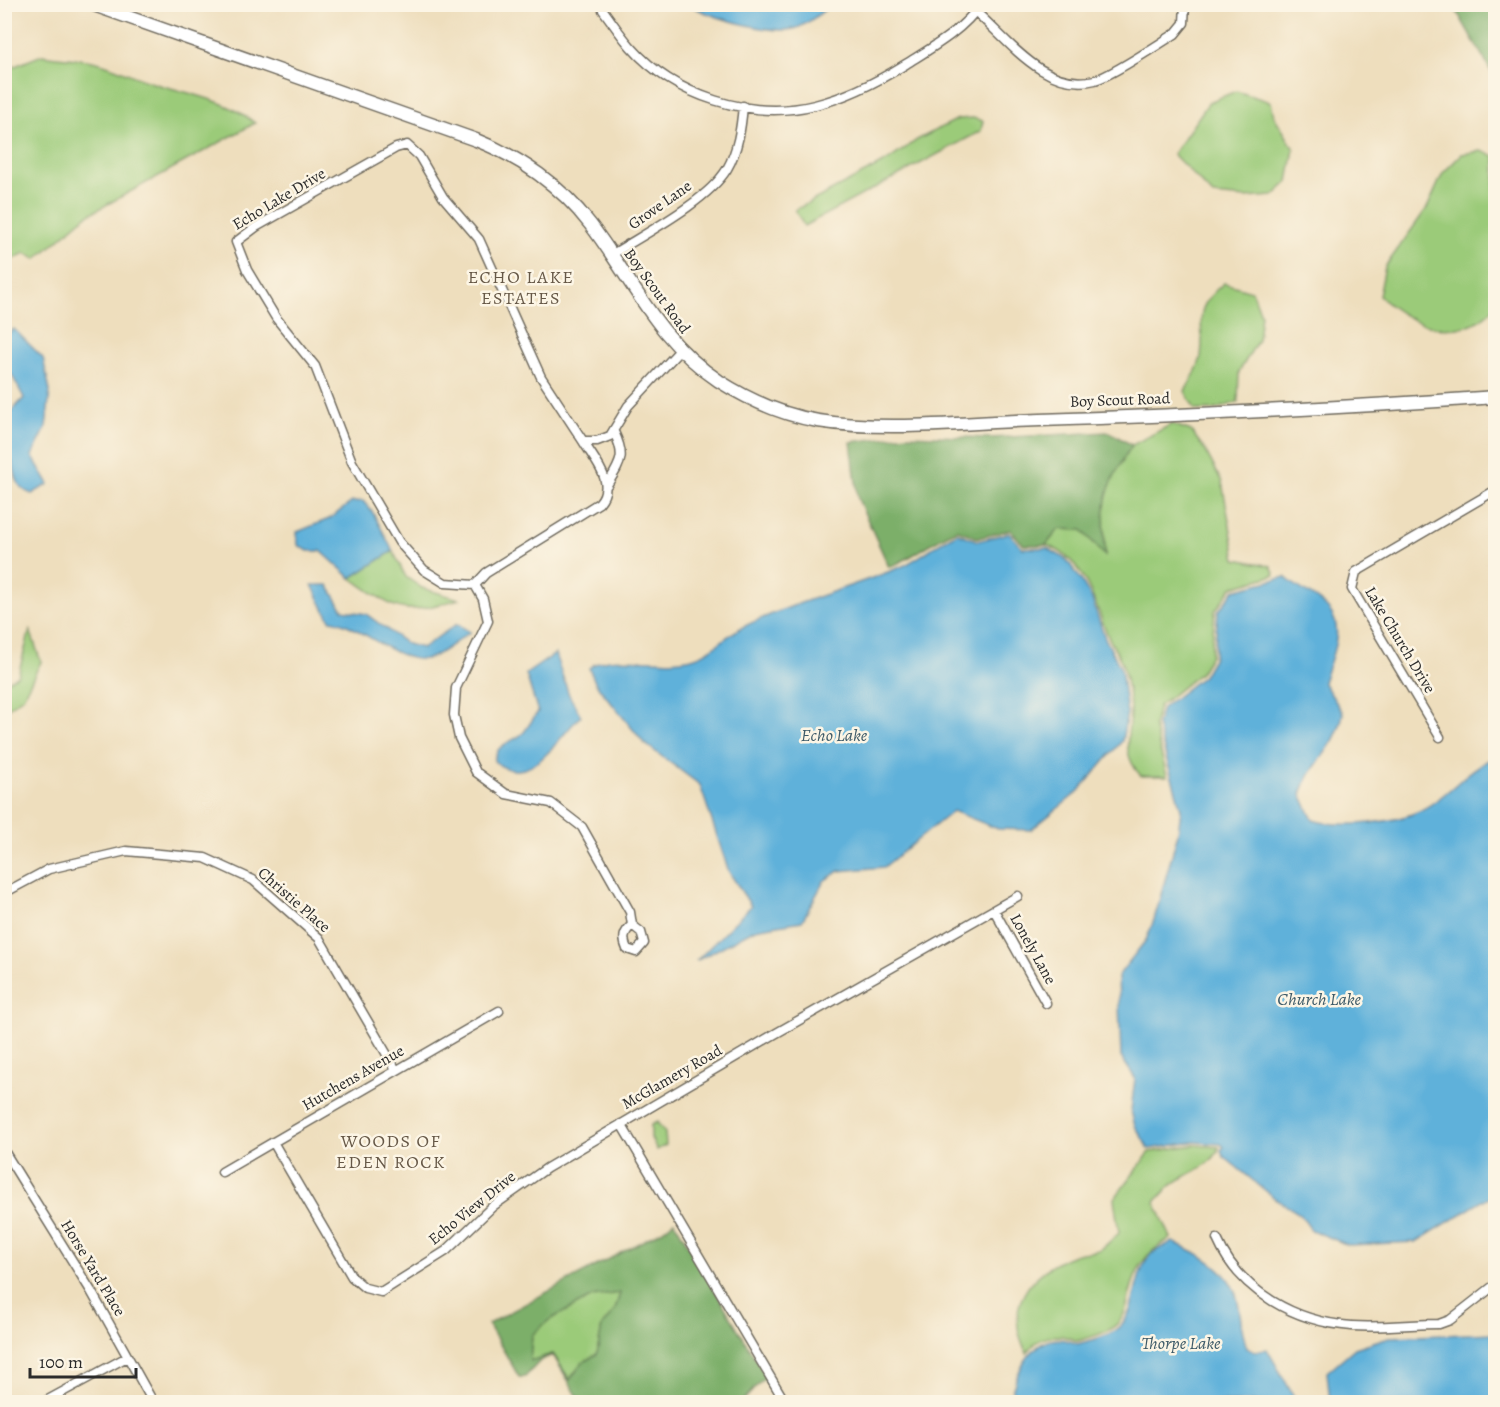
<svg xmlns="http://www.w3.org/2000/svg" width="1500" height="1407" font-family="Alegreya,serif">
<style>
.green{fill:#9bcb79;stroke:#637b52;stroke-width:1.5}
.forest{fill:#7caf69;stroke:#546d4a;stroke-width:1.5;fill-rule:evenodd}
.water{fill:#5fb1da;stroke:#456e82;stroke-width:1.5}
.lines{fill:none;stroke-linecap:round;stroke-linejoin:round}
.street-casing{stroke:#6f6a5e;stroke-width:11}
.secondary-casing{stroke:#6f6a5e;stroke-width:15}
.street{stroke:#fff;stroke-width:8}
.secondary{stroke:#fff;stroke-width:12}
.labels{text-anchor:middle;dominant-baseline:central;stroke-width:5;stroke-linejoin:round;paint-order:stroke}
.street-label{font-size:16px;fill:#2b2b2b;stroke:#fcf5e5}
.neighbourhood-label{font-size:18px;letter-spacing:1.5px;fill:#665847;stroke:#fcf5e5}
.water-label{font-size:18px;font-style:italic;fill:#3d5a68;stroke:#fcf5e5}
</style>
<rect width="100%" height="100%" fill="#fcf5e5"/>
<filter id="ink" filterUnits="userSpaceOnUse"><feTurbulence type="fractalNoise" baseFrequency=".0167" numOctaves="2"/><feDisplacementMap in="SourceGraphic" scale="12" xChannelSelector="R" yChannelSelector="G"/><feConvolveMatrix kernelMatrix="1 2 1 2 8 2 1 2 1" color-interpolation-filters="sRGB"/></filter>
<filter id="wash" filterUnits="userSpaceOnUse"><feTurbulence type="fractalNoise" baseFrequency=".008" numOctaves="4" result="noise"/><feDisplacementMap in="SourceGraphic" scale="24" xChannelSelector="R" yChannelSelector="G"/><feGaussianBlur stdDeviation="1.35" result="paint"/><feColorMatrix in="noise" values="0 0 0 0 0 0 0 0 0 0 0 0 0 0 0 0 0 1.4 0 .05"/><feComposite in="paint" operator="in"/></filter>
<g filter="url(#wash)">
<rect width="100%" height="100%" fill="#eedebd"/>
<path class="green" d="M 42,55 C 58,58 76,58 92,61 C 114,65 132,77 153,83 C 188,94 226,99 255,123 L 86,216 L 36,259 L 25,253 L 5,263 L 5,70 Z
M 1236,91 L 1271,102 L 1274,116 L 1294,149 L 1288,182 L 1273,196 L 1246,198 L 1213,195 L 1173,154 L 1209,102 Z
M 973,118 L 983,121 L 981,131 L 804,226 L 795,210 L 887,161 L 917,140 L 958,119 Z
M 1481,151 L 1495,156 L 1495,307 C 1460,345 1413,327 1379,296 L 1385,267 L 1427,208 L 1443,173 L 1462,154 Z
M 1224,283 L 1252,291 L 1261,314 L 1258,340 L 1239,372 L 1238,402 L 1213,410 L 1195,410 L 1185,391 C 1191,381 1199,368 1201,356 C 1206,321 1189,312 1224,283 Z
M 1172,424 L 1191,431 L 1205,450 L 1222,482 L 1236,559 L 1271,566 L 1275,575 L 1232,587 L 1215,611 L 1211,655 L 1200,673 L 1159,706 L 1154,726 L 1167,776 L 1141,776 C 1122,754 1128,741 1130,715 C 1131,702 1127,683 1124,670 C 1122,658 1113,648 1108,636 C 1094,602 1085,558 1046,545 L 1059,529 L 1082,530 L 1105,555 L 1104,497 L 1116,470 L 1132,445 Z
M 393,551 L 406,577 L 422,588 L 459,599 C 399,616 401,613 351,578 Z
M 30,630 L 41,662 L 23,697 L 5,710 L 5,683 L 18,675 Z
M 657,1122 L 665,1133 L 666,1145 L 657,1150 L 651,1138 L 651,1125 Z
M 1194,1145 L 1219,1147 C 1215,1165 1190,1172 1176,1182 C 1168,1187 1161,1195 1155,1202 L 1171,1238 C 1144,1254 1137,1266 1129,1296 C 1127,1306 1125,1315 1119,1322 C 1109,1333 1091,1337 1077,1341 C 1059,1332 1038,1335 1027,1353 C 1002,1308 1029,1272 1074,1255 C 1082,1252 1093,1253 1101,1249 C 1107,1245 1113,1238 1119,1233 L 1114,1199 L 1150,1152 Z
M 620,1293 L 615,1310 L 602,1326 L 597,1354 L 582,1363 L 569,1380 L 553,1354 L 530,1361 L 532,1335 L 549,1320 L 592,1297 Z"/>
<path class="forest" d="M 1453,5 L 1495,5 L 1495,78 Z
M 1109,432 L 1132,445 C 1102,492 1103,502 1105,556 L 1082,530 L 1059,529 L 1046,545 L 1024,545 L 1010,530 L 978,538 L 958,530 C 933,539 914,558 889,567 L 858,499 L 851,442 L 907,435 L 989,438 Z
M 674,1221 L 781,1402 L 764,1378 L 742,1402 L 581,1402 L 553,1355 L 541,1360 L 525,1377 L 519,1377 L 488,1324 L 663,1230 ZM 620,1293 L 615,1310 L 602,1326 L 597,1354 L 582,1363 L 570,1380 L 553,1354 L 530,1361 L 532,1335 L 549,1320 L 592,1297 Z"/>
<path class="water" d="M 690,5 L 831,5 C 820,13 810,23 797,28 C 774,36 710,17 690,5 Z
M 14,329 L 43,358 L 50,391 L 46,428 L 32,456 L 49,484 L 32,494 C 13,487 18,475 11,460 C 4,442 4,438 5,418 L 24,398 L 5,362 L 5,336 Z
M 363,501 L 373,513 L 393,551 L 351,578 L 321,551 L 308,551 L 298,545 L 297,532 L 329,519 L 352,502 Z
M 958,533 L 978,541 L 1009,533 L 1023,548 L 1047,548 L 1066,559 L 1080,578 L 1092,599 L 1105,638 L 1121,669 L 1127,713 L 1122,741 L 1078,792 L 1031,830 L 998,829 L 953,811 L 884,867 L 839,871 L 824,881 L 802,921 L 755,929 L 696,961 L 751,906 L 729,872 L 700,785 L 644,743 L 596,684 L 589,668 C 611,649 663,668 695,657 C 715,651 726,634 745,626 C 796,601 851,588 903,566 C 923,557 938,541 958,533 Z
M 1285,577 C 1297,588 1311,594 1323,604 C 1349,625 1331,657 1323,682 L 1343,713 C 1336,751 1312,760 1301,794 L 1313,820 C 1341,829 1400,823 1425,808 C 1451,793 1467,769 1495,757 L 1495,1193 L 1416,1242 L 1348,1245 L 1311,1230 L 1300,1214 L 1277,1200 L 1223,1156 L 1221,1150 L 1224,1147 L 1221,1144 L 1194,1142 L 1149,1149 L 1135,1126 L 1131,1111 L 1135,1078 L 1121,1057 L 1118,976 L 1146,940 L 1154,920 L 1178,833 L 1181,809 L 1157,725 L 1162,708 L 1203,676 L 1214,657 L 1218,612 L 1234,590 Z
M 312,585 L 328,585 L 343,610 L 366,614 L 407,644 L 422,648 L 457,624 L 470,632 C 458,640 443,653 430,658 C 402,668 358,622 330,620 Z
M 555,654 L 569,695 L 581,716 C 557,737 531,792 494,761 C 498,740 513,744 524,732 C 529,726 533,718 538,712 L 526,674 Z
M 1173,1242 C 1199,1253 1229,1268 1237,1298 C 1242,1316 1240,1329 1247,1348 L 1255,1352 L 1267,1349 L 1293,1395 L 1294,1402 L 1010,1402 C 1016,1369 1037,1325 1077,1344 C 1091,1340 1109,1337 1120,1326 C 1139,1308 1132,1273 1152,1254 C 1157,1249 1166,1245 1173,1242 Z
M 1495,1333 L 1495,1402 L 1330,1402 L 1327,1372 L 1355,1348 L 1389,1337 Z"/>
</g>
<g filter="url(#ink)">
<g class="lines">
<g class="street-casing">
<path id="street" d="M 603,10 C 612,22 621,36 631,47 C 674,96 751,121 815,105 C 848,97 877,82 906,64 C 933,47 962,31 981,4
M 976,12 C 1009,41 1045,92 1095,80 C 1113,75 1157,45 1175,34 L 1184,23 L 1185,4
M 611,255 C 644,234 707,202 727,169 C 738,150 741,128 743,106
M 583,441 L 541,377 L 479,239 L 443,197 L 419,156 L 407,145 L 396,148 L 256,227 L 236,242 L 247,270 L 276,318 L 315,366 L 352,462 L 399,542 L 424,570 L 445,583 L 475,585 L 486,573 L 599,503 C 617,483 594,460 583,441 L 597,441 L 610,436 L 628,406 L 680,350
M 607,485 C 621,462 626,457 614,432
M 475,585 L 483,599 L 488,621 L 456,688 L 454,715 L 459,738 L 476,772 L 506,794 L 551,803 L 582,827 L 630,912 L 632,925 C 624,932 622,938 627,949 L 636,952 L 644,943 L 641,932 L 632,925
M 1440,737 L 1352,589 L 1356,572 L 1496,490
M 4,893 L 49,869 L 126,851 L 205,858 L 253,880 L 319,938 L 396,1070
M 994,910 L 1046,1003
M 621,1124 L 785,1402
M 273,1142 L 352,1277 L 365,1288 L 381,1292 L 446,1251 L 493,1206 L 547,1168 L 773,1035 L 1018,896
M 4,1151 L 91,1291 L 153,1402
M 222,1172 L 499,1011
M 1217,1239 C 1240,1292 1296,1322 1352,1326 C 1381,1328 1411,1324 1439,1324 L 1450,1320 L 1496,1284
M 44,1402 L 127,1357"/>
</g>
<g class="secondary-casing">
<path id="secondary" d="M 91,4 L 476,140 C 520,157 561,186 590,224 C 633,280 656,339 719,381 C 749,400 783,415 818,421 C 888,432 969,422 1040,420 C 1192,415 1344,408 1496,397"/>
</g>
<use href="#street" class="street"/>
<use href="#secondary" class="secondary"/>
</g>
</g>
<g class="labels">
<g class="street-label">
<text transform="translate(279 199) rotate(-31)">Echo Lake Drive</text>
<text transform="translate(660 205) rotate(-35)">Grove Lane</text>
<text transform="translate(657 291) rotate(54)">Boy Scout Road</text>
<text transform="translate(1120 400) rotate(-2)">Boy Scout Road</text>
<text transform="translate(1400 640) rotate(59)">Lake Church Drive</text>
<text transform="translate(294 900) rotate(41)">Christie Place</text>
<text transform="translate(1033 949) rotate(61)">Lonely Lane</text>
<text transform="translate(672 1077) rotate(-30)">McGlamery Road</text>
<text transform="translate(353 1078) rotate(-30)">Hutchens Avenue</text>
<text transform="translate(472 1208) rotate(-39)">Echo View Drive</text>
<text transform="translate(93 1268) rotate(59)">Horse Yard Place</text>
</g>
<g class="neighbourhood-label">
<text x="521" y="277">ECHO LAKE<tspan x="521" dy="21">ESTATES</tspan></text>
<text x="391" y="1141">WOODS OF<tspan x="391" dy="21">EDEN ROCK</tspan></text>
</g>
<g class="water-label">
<text x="834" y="735">Echo Lake</text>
<text x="1319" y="999">Church Lake</text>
<text x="1181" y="1343">Thorpe Lake</text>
</g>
</g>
<rect width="1500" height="1407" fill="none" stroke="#fcf5e5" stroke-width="24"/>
<path d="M30 1368v9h106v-9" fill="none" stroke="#2b2b2b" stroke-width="3"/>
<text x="39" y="1368" font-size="18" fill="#2b2b2b" stroke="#fcf5e5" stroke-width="4.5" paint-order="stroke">100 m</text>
</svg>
